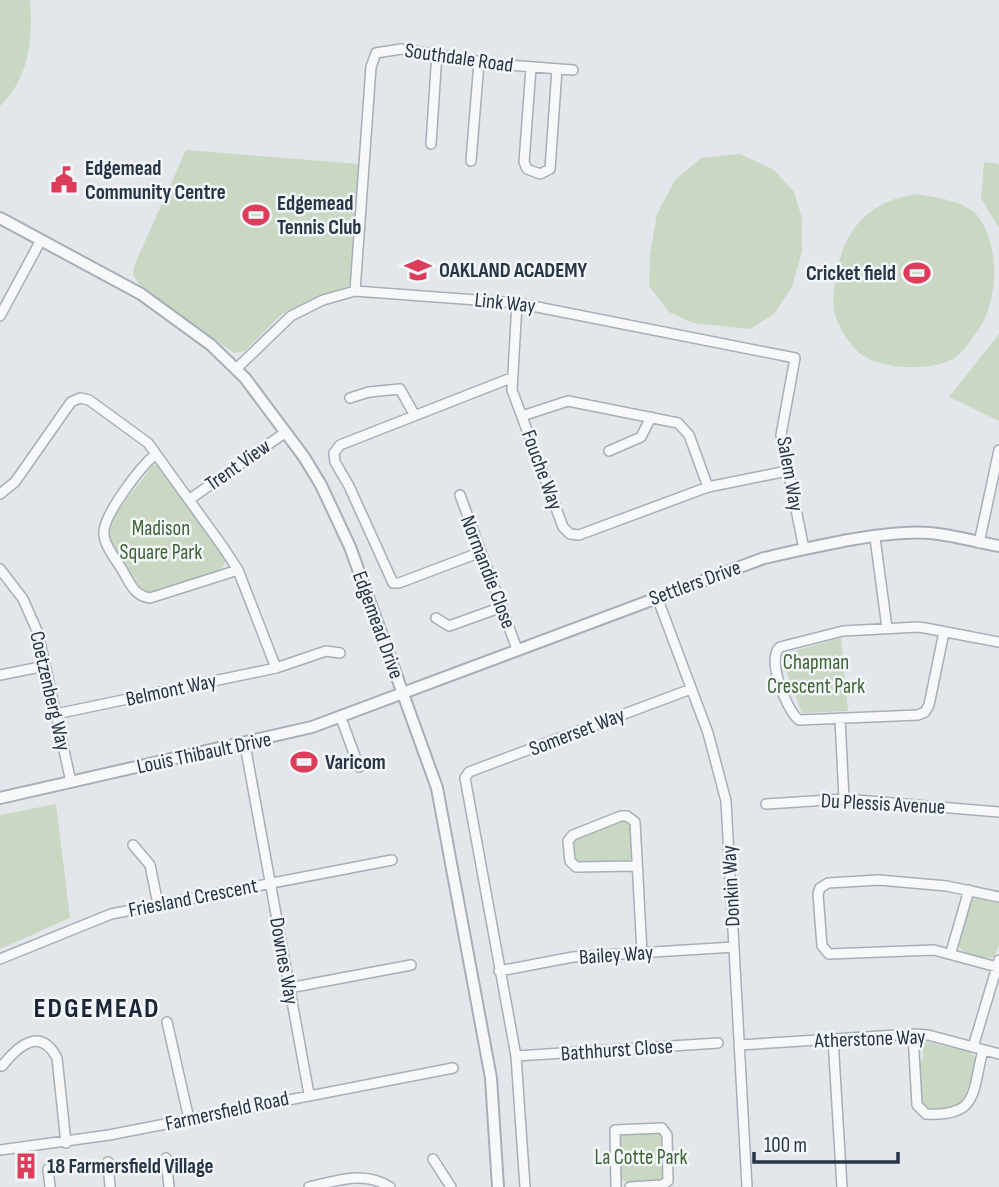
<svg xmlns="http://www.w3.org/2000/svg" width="999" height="1187" font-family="'Sofia Sans Condensed',sans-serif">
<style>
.green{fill:#c9d7c3}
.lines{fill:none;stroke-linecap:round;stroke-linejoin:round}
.minor-casing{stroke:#a7aeb7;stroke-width:12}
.tertiary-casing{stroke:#a7aeb7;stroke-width:14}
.minor{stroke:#f6f8fa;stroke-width:9}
.tertiary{stroke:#f6f8fa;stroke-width:10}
.labels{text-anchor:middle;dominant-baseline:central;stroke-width:5;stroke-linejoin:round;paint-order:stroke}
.street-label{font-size:21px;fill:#283546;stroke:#f3f6f9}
.poi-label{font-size:21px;font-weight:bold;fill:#283546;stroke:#f3f6f9;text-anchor:start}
.park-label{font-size:21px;fill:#3f6434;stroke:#f3f6f9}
.district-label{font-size:28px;font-weight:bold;letter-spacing:2px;fill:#1b2537;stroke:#f3f6f9}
</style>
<rect width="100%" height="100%" fill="#e3e7ec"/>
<path class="green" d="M 0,0 L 30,0 C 33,38 29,79 0,106 Z
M 186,150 L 359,164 L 351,285 L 282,314 L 245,351 L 234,353 L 139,284 L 133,275 L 134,266 Z
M 740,154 L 774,170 L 794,192 L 802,218 L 802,251 L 792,287 L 774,314 L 750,329 L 693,323 L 669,312 L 649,286 L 650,254 L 657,214 L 675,180 L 701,158 Z
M 984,162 L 999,164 L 999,228 L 981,198 Z
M 918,194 C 937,198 962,200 977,215 C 999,243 999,293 982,324 C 975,334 966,349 956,357 C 933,373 875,370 856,350 C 849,343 839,327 836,318 C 831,306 834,289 836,276 C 844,229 869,200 918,194 Z
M 999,334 L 999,421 L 949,397 Z
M 153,465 L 161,466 L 226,561 L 220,571 L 151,594 L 140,587 L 107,535 L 107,525 Z
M 841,638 L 848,711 L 802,713 L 780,655 Z
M 56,804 L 70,918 L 0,949 L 0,815 Z
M 619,820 L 624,820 L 632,825 L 632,858 L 625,862 L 576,862 L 572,842 L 576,836 Z
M 979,896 L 999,902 L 999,945 L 994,957 C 983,961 963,955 958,945 L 970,901 Z
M 923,1041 L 970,1052 L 975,1057 L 976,1064 L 961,1108 L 927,1112 L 921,1108 L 918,1066 L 923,1059 Z
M 659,1131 L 664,1138 L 664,1178 C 652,1185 626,1187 618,1176 L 618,1137 L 621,1133 Z"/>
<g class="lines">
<g class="minor-casing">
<path id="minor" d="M 531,68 L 524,162 L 527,169 L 540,174 L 550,169 L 557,69
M 431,144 L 437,53
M 471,161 L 479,62
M 355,291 L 371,67 L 376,53 L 401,49 L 494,64 L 573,70
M 517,303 L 512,390 L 563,527 L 570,534 L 579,535 L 708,487 L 787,471
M 0,316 L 41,240
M 236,369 L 291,316 L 323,300 L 355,291 L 517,303 L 795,358 L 781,435 L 804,549
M 350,398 L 369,392 L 400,389 L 414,414
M 522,416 L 568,401 L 678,423 L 689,435 L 708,487
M 609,451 L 641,437 L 651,417
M 156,454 C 142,465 101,517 104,535 C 105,547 118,562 124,573 C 131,585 135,596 150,598 L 238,570
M 0,494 L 15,482 L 71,402 L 80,398 L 89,400 L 148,443 L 223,547 L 238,570 L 276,668
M 460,495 L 517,649
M 190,499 L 286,432
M 875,538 L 887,628
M 979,543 L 999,450
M 481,552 L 399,583 L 393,583 L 349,486 L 335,462 L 334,453 L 340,445 L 511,378
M 0,569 L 23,599 L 38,633 L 71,782
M 657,597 L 708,733 L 726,801 L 747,1187
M 436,618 L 449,626 L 502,607
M 944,632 L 929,705 L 925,712 L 918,715 L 799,720 C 786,710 766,658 780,647 L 843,631 L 918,627 L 925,628 L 999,642
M 0,675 L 45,666
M 56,714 L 276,668 L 326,651 L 340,653
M 341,718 L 359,767
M 840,719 L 844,799
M 245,745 L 309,1094
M 766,804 L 844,799 L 999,812
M 133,845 L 150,865 L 158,904
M 637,866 L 576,867 L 570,861 L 568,841 L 573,835 L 621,816 L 627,816 L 635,822 L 642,953
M 951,952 L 969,890
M 0,959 L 111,914 L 392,860
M 997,967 L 934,950 L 829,954 L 822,946 L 818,894 L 820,888 L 828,883 L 879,880 L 947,886 L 999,897
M 499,971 L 573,957 L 734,947
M 289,988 L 411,965
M 167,1022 L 189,1119
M 913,1034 L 917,1105 L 926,1114 C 979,1117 972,1092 983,1050
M 833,1039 L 842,1187
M 739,1045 L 913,1034 L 928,1035 L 999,1054
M 973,1047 L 999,960
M 516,1056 L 718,1043
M 2,1066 C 18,1046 40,1026 57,1058 L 66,1143
M 0,1150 L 109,1135 L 453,1068
M 166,1158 L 169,1187
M 433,1159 L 451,1187
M 108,1162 L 110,1187
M 48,1169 L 50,1187
M 309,1187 C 336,1181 364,1170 390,1187
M 525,1187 L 516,1056 L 465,778 L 469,772 L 691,689
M 616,1187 L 615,1130 L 662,1128 L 667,1135 L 668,1181 L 662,1185 L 630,1187"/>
</g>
<g class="tertiary-casing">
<path id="tertiary" d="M 0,218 L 141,294 L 211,345 L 245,378 L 304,457 L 321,485 L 350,547 L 437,788 L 491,1078 L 498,1187
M 0,798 L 312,727 L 764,558 C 808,548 887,529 930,533 C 953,535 976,542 999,546"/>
</g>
<use href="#minor" class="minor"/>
<use href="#tertiary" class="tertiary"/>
</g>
<defs>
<g id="civic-bare" transform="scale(2.1)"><path d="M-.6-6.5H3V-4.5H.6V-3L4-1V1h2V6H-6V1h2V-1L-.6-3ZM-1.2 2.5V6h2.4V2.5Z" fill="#dc3d5b" stroke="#f3f6f9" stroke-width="2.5" paint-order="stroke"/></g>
<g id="stadium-bare" transform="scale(2.1)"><path d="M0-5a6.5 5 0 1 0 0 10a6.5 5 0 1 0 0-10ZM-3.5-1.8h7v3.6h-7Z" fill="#dc3d5b" stroke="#f3f6f9" stroke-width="2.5" paint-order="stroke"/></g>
<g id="school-bare" transform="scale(2.1)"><path d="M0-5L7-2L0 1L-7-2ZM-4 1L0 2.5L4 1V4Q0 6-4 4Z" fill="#dc3d5b" stroke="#f3f6f9" stroke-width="2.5" paint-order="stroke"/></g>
<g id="building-bare" transform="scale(2.1)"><path d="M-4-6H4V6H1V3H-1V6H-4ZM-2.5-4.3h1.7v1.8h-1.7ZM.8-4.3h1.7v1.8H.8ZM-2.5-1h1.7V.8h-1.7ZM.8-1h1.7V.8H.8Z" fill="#dc3d5b" stroke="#f3f6f9" stroke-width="2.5" paint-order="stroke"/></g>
</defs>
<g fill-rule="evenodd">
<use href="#civic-bare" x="64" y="180"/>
<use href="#stadium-bare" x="256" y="215"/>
<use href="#school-bare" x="418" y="270"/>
<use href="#stadium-bare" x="917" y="273"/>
<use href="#stadium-bare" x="304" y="762"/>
<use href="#building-bare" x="26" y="1166"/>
</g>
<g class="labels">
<g class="street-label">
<text transform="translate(459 58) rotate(8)">Southdale Road</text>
<text transform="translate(505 303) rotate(6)">Link Way</text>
<text transform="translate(238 465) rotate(-35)">Trent View</text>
<text transform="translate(542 470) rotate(70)">Fouche Way</text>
<text transform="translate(790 474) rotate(80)">Salem Way</text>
<text transform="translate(488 572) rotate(69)">Normandie Close</text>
<text transform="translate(695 583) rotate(-20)">Settlers Drive</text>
<text transform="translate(378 625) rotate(70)">Edgemead Drive</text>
<text transform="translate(171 690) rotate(-12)">Belmont Way</text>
<text transform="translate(50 691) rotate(77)">Coetzenberg Way</text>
<text transform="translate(577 732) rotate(-21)">Somerset Way</text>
<text transform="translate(204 753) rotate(-12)">Louis Thibault Drive</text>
<text transform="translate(883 804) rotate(3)">Du Plessis Avenue</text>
<text transform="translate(731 886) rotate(-93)">Donkin Way</text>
<text transform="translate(193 898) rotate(-11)">Friesland Crescent</text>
<text transform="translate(616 955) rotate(-4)">Bailey Way</text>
<text transform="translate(284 961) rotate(80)">Downes Way</text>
<text transform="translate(870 1039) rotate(-2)">Atherstone Way</text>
<text transform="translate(617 1050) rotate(-4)">Bathhurst Close</text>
<text transform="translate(227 1111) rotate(-12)">Farmersfield Road</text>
</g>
<g class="poi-label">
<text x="85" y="168">Edgemead<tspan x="85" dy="24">Community Centre</tspan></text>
<text x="277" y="203">Edgemead<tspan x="277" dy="24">Tennis Club</tspan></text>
<text x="439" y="270">OAKLAND ACADEMY</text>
<text x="896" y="273" text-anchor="end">Cricket field</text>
<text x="325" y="762">Varicom</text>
<text x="47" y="1166">18 Farmersfield Village</text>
</g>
<g class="park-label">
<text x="161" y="528">Madison<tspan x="161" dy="24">Square Park</tspan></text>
<text x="816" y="662">Chapman<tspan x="816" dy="24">Crescent Park</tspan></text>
<text x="641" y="1157">La Cotte Park</text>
</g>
<g class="district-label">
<text x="97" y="1008">EDGEMEAD</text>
</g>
</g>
<path d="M754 1152v10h144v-10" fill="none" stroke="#283546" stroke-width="3.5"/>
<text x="764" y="1152" font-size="21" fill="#283546" stroke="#f3f6f9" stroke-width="5" paint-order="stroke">100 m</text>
</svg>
